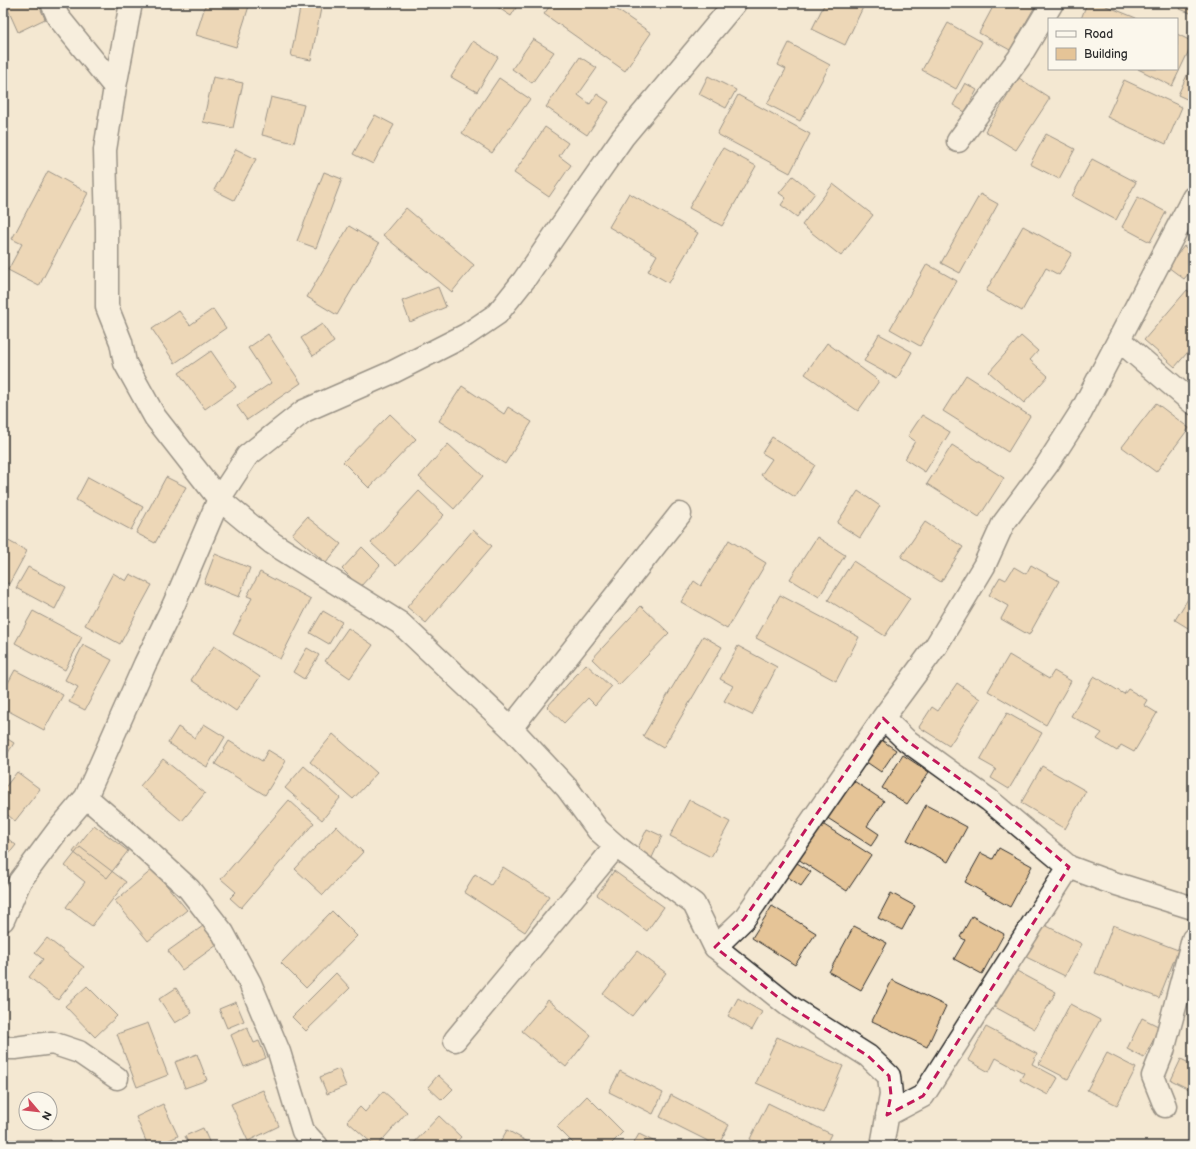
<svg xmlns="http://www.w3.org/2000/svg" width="1196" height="1149" font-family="'Balsamiq Sans',sans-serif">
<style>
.building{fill:#e5c497;stroke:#2b2b2b}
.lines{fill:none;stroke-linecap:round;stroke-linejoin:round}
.street-casing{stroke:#2b2b2b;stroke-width:25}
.street{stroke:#fbf7ec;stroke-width:22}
.marked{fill:none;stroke:#c2185b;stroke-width:3;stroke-dasharray:8 5;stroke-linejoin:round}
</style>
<rect width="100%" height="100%" fill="#f4e8d2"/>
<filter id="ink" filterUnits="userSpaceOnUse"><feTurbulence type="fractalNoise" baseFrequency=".025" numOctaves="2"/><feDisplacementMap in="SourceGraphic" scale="8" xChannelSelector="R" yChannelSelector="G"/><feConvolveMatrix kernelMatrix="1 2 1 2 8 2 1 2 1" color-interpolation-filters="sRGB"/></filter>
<g filter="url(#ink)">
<path class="building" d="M 5,3 L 38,3 L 45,19 L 18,32 Z
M 206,3 L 250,3 L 236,47 L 196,35 Z
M 301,3 L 343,3 L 342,8 L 322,3 L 311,60 L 291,56 Z
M 491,3 L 519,3 L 511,16 Z
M 552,3 L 607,3 L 651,33 L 625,71 L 544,14 Z
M 825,3 L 865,3 L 845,45 L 812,29 Z
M 995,3 L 1037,3 L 1010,50 L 979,33 Z
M 1087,3 L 1099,3 L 1136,18 L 1136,19 L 1081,19 Z
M 1183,3 L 1193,3 L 1193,14 L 1180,9 Z
M 948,23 L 982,42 L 956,89 L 922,70 Z
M 1177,34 L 1193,42 L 1172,86 L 1138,69 L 1177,69 Z
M 533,39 L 554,52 L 532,83 L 512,69 Z
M 473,41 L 498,57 L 477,92 L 451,77 Z
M 789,43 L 830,65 L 800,121 L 767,104 L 786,69 L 778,65 Z
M 580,57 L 597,68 L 578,95 L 590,104 L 597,94 L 609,102 L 587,135 L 546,107 Z
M 1193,62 L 1193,102 L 1178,95 Z
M 708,76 L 736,90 L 726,108 L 699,94 Z
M 213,77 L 243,83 L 233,128 L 203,122 Z
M 499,78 L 530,99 L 492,153 L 462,133 Z
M 1019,78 L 1050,98 L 1016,150 L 985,131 Z
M 1124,80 L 1182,107 L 1166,144 L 1107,117 Z
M 965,83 L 977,90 L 965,112 L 953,105 Z
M 738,95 L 810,134 L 790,173 L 717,134 Z
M 271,97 L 304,105 L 294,143 L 262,135 Z
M 375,115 L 394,125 L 373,164 L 353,154 Z
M 545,127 L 568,143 L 559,156 L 571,165 L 549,197 L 514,173 Z
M 1046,134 L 1075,149 L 1059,179 L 1030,164 Z
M 723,148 L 756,166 L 722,226 L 689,208 Z
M 236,149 L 256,159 L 234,200 L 214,190 Z
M 1092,159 L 1136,182 L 1116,220 L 1072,196 Z
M 48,171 L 88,193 L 39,286 L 8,270 L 22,244 L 12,239 Z
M 324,172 L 342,179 L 316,248 L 297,241 Z
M 793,176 L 815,193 L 797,217 L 781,205 L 786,198 L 779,193 Z
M 833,184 L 873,215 L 841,256 L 802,225 Z
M 629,193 L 698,233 L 669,283 L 648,271 L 657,255 L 609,227 Z
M 980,194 L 998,204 L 960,273 L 941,263 Z
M 1138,197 L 1166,212 L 1150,242 L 1122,227 Z
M 406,208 L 474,265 L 452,292 L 383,235 Z
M 349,226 L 379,244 L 337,315 L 307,297 Z
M 1023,226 L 1072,253 L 1059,275 L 1046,268 L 1022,311 L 986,291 Z
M 1184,246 L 1193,253 L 1193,268 L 1184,279 L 1168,267 Z
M 927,264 L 957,281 L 920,346 L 890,329 Z
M 438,287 L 446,307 L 410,322 L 402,301 Z
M 1187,290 L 1193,295 L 1193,346 L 1175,367 L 1144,340 Z
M 213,309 L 226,328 L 175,363 L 152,329 L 179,311 L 190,325 Z
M 322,324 L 334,342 L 313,356 L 301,338 Z
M 268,334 L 301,383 L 247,420 L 237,406 L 271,383 L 248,348 Z
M 879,334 L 912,352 L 897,379 L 864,361 Z
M 1021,336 L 1038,351 L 1030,360 L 1048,376 L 1024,403 L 989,372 Z
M 827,343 L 879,381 L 858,411 L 805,374 Z
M 211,351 L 236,387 L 205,409 L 179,373 Z
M 966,375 L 1030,416 L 1008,452 L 943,411 Z
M 462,386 L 504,414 L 508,407 L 532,422 L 505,464 L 439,421 Z
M 1156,403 L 1189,428 L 1156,472 L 1122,447 Z
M 390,414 L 416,439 L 369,488 L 343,462 Z
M 922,415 L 950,432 L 925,472 L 905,459 L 915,441 L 908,436 Z
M 772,437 L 815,465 L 795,497 L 761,475 L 772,459 L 762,453 Z
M 448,444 L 483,476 L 454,509 L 419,477 Z
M 952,445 L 1004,478 L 979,517 L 927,484 Z
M 88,477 L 143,507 L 131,530 L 76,500 Z
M 166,477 L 186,487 L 155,543 L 136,533 Z
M 419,491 L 444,515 L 396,566 L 371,543 Z
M 858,491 L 880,506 L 860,538 L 837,523 Z
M 307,517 L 341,544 L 326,563 L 292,534 Z
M 925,522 L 963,547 L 941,582 L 901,557 Z
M 473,530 L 492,546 L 426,623 L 407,607 Z
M 817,537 L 845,555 L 819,597 L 790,579 Z
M 3,538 L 27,551 L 9,584 L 3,581 Z
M 729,540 L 766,563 L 727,629 L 681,602 L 694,581 L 701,586 Z
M 362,547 L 380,565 L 360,587 L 342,569 Z
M 215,554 L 250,568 L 239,597 L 204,583 Z
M 853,561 L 910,598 L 885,636 L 828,600 Z
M 1031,565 L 1059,581 L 1029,635 L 1001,619 L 1008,606 L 989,595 L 1000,577 L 1006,580 L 1014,567 L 1026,574 Z
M 28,567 L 66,587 L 55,609 L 16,588 Z
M 260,572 L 311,599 L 280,659 L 233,634 L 252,598 L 247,596 Z
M 113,573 L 126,581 L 130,574 L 152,585 L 120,644 L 85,625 Z
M 1191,594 L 1193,595 L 1193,631 L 1175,620 Z
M 780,595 L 859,637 L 836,681 L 756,638 Z
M 641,606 L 669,633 L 619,685 L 592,659 Z
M 33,611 L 82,637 L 65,670 L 15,643 Z
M 323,611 L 342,622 L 329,644 L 310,633 Z
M 348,628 L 373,645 L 350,678 L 325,661 Z
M 703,636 L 722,647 L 663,748 L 643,736 Z
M 83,645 L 112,660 L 85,710 L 69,702 L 78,687 L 65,680 Z
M 214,646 L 260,677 L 236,711 L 191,680 Z
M 738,646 L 777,667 L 752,715 L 724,701 L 733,686 L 720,679 Z
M 307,648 L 319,655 L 304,679 L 293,672 Z
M 1009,655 L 1049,679 L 1054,671 L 1071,681 L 1046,725 L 988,691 Z
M 586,664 L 611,687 L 595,705 L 588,698 L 564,723 L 547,707 Z
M 15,670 L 63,695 L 44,730 L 3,708 L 3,692 Z
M 1094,676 L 1124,694 L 1128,689 L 1147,700 L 1144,705 L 1157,713 L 1134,752 L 1121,745 L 1117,751 L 1097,739 L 1102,733 L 1071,716 Z
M 957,683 L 980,699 L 949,746 L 919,727 L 932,707 L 938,711 Z
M 1007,713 L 1042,733 L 1009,789 L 991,778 L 996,769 L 980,760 Z
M 204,724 L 225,737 L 207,767 L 168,743 L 178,727 L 195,738 Z
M 333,734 L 377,773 L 353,799 L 310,762 Z
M 3,736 L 14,743 L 3,761 Z
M 880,739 L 896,750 L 881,772 L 865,761 Z
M 229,741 L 262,761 L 268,750 L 286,761 L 265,795 L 215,764 Z
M 903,755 L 929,772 L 907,804 L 882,788 Z
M 163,759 L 205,793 L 182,821 L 140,786 Z
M 304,766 L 340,798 L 322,820 L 285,788 Z
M 1042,766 L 1086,791 L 1065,829 L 1021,803 Z
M 17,772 L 40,789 L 15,821 L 3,811 L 3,790 Z
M 851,779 L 884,801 L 867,826 L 879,834 L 871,846 L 826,817 Z
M 289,800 L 314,823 L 241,908 L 230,898 L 236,892 L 221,879 Z
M 689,800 L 730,822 L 711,857 L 670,836 Z
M 926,805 L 967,827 L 948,862 L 907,840 Z
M 821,823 L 871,855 L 847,891 L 798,859 Z
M 94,825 L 128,851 L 107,878 L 73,852 Z
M 336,826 L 363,852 L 323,895 L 295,869 Z
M 647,829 L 662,836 L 650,862 L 635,854 Z
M 3,835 L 16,845 L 3,861 Z
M 80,847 L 126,882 L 92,926 L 66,907 L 85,882 L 65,866 Z
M 999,848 L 1032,866 L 1010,907 L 965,882 L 981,853 L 993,859 Z
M 794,861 L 811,872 L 801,886 L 785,875 Z
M 503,867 L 549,896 L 525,932 L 464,892 L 475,874 L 491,885 Z
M 153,869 L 187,910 L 148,941 L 115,901 Z
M 614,871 L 664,907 L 647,931 L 597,895 Z
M 891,893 L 915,906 L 902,930 L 878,918 Z
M 772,906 L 816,933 L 795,965 L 752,938 Z
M 332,911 L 357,936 L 306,988 L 281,963 Z
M 972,916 L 1004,934 L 982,974 L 954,959 L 965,940 L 960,937 Z
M 1041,923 L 1082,944 L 1065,976 L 1024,956 Z
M 1113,925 L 1178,950 L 1159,998 L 1095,973 Z
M 203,926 L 217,945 L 182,970 L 168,951 Z
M 854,926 L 887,943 L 861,990 L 829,972 Z
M 47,938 L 84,967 L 58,1000 L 29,977 L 43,959 L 35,953 Z
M 637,951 L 666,973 L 632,1016 L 603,994 Z
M 1015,970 L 1056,992 L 1035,1029 L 995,1007 Z
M 336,973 L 350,988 L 306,1031 L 292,1017 Z
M 892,980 L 946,1006 L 927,1047 L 872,1021 Z
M 87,986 L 117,1016 L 95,1037 L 65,1006 Z
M 176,988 L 192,1013 L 175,1023 L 159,999 Z
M 738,998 L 762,1012 L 752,1030 L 728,1016 Z
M 548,1000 L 591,1035 L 566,1067 L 522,1031 Z
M 236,1002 L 244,1021 L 227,1028 L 219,1009 Z
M 1070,1004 L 1100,1020 L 1068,1079 L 1039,1064 Z
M 1142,1018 L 1160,1027 L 1144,1058 L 1127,1049 Z
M 148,1023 L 168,1075 L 137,1087 L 117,1034 Z
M 247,1027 L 254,1043 L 259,1041 L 266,1058 L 244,1067 L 231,1035 Z
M 986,1027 L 1037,1054 L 1032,1064 L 1058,1078 L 1048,1095 L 1020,1080 L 1024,1073 L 996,1058 L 989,1072 L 968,1060 Z
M 777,1037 L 843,1066 L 823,1113 L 756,1083 Z
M 1107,1053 L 1136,1068 L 1117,1105 L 1087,1090 Z
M 197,1054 L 207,1080 L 185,1088 L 175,1062 Z
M 1181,1059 L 1193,1065 L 1193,1091 L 1171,1080 Z
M 339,1069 L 346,1086 L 327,1094 L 320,1077 Z
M 620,1071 L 663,1093 L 653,1114 L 609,1092 Z
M 438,1075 L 453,1089 L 442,1100 L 428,1087 Z
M 263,1090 L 279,1126 L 248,1141 L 231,1104 Z
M 383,1091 L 407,1112 L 377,1146 L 375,1146 L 347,1121 L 360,1107 L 365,1112 Z
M 671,1095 L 729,1125 L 718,1146 L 660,1117 Z
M 587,1096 L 623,1132 L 609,1146 L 576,1146 L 557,1127 Z
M 768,1103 L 831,1134 L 825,1146 L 764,1146 L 750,1139 Z
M 163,1104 L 178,1136 L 156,1146 L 148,1146 L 136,1117 Z
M 439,1116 L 461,1137 L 453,1146 L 411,1146 Z
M 203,1128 L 211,1146 L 186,1146 L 189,1145 L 185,1136 Z
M 507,1130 L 535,1146 L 498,1146 Z
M 639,1134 L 663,1146 L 632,1146 Z
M 8,1140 L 51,1140 L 51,1146 L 8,1146 Z"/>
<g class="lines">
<g class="street-casing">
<path id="street" d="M 52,3 L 58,17 L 115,87
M 131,3 L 115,87 L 105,150 L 107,230 L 107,307 L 121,342 L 125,363 L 155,417 L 219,499 L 272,543 L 400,623 L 511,728 L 567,788 L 598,830 L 616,846 L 694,904 L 715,947 L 789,1006 L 868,1056 L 889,1076 L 891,1095 L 882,1146
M 958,141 L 1019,58 L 1052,3
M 1119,340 L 1193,403
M 883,718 L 906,740 L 989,800 L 1069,867 L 1104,880 L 1193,908
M 511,728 L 680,514
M 86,797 L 139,843 L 189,889 L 223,933 L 250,983 L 279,1052 L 303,1131 L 317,1146
M 3,920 L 20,881 L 58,830 L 86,797 L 145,664 L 174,604 L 219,499 L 247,456 L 304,411 L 393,372 L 466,335 L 497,314 L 524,280 L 574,207 L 623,137 L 735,3
M 715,947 L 744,919 L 883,718 L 936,646 L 984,566 L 1003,524 L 1047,465 L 1081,412 L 1193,198
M 455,1040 L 616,846
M 3,1048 L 15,1048 L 52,1043 L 79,1052 L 117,1078
M 1165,1106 L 1153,1076 L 1163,1051 L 1193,939
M 887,1115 L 923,1096 L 1069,867"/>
</g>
<use href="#street" class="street"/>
</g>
</g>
<path d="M0 0H1196V1149H0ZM 883,718 L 906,740 L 989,800 L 1069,867 L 923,1096 L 887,1115 L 891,1095 L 889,1076 L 868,1056 L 789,1006 L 715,947 L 744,919 Z" fill="#f4e8d2" fill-opacity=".55" fill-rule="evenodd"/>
<path class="marked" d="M 883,718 L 906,740 L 989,800 L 1069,867 L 923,1096 L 887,1115 L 891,1095 L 889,1076 L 868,1056 L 789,1006 L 715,947 L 744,919 Z"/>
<rect width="1196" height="1149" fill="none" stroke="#fbf7ec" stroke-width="16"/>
<rect x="8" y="8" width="1180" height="1133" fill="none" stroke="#2b2b2b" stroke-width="1.5" filter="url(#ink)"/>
<rect x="1048" y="18" width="130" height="52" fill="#fbf7ec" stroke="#a8a59f"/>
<rect x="1056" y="31" width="20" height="6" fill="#fbf7ec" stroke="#a8a59f"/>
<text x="1084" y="38" font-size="12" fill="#2b2b2b">Road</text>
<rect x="1056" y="48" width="20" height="12" fill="#e5c497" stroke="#a8a59f"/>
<text x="1084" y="58" font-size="12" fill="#2b2b2b">Building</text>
<g transform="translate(38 1111) rotate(118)"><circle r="19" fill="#fbf7ec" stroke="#a8a59f"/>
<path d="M0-3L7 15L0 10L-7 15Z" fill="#d1495b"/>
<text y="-6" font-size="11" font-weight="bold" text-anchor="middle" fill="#2b2b2b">N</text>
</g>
</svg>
